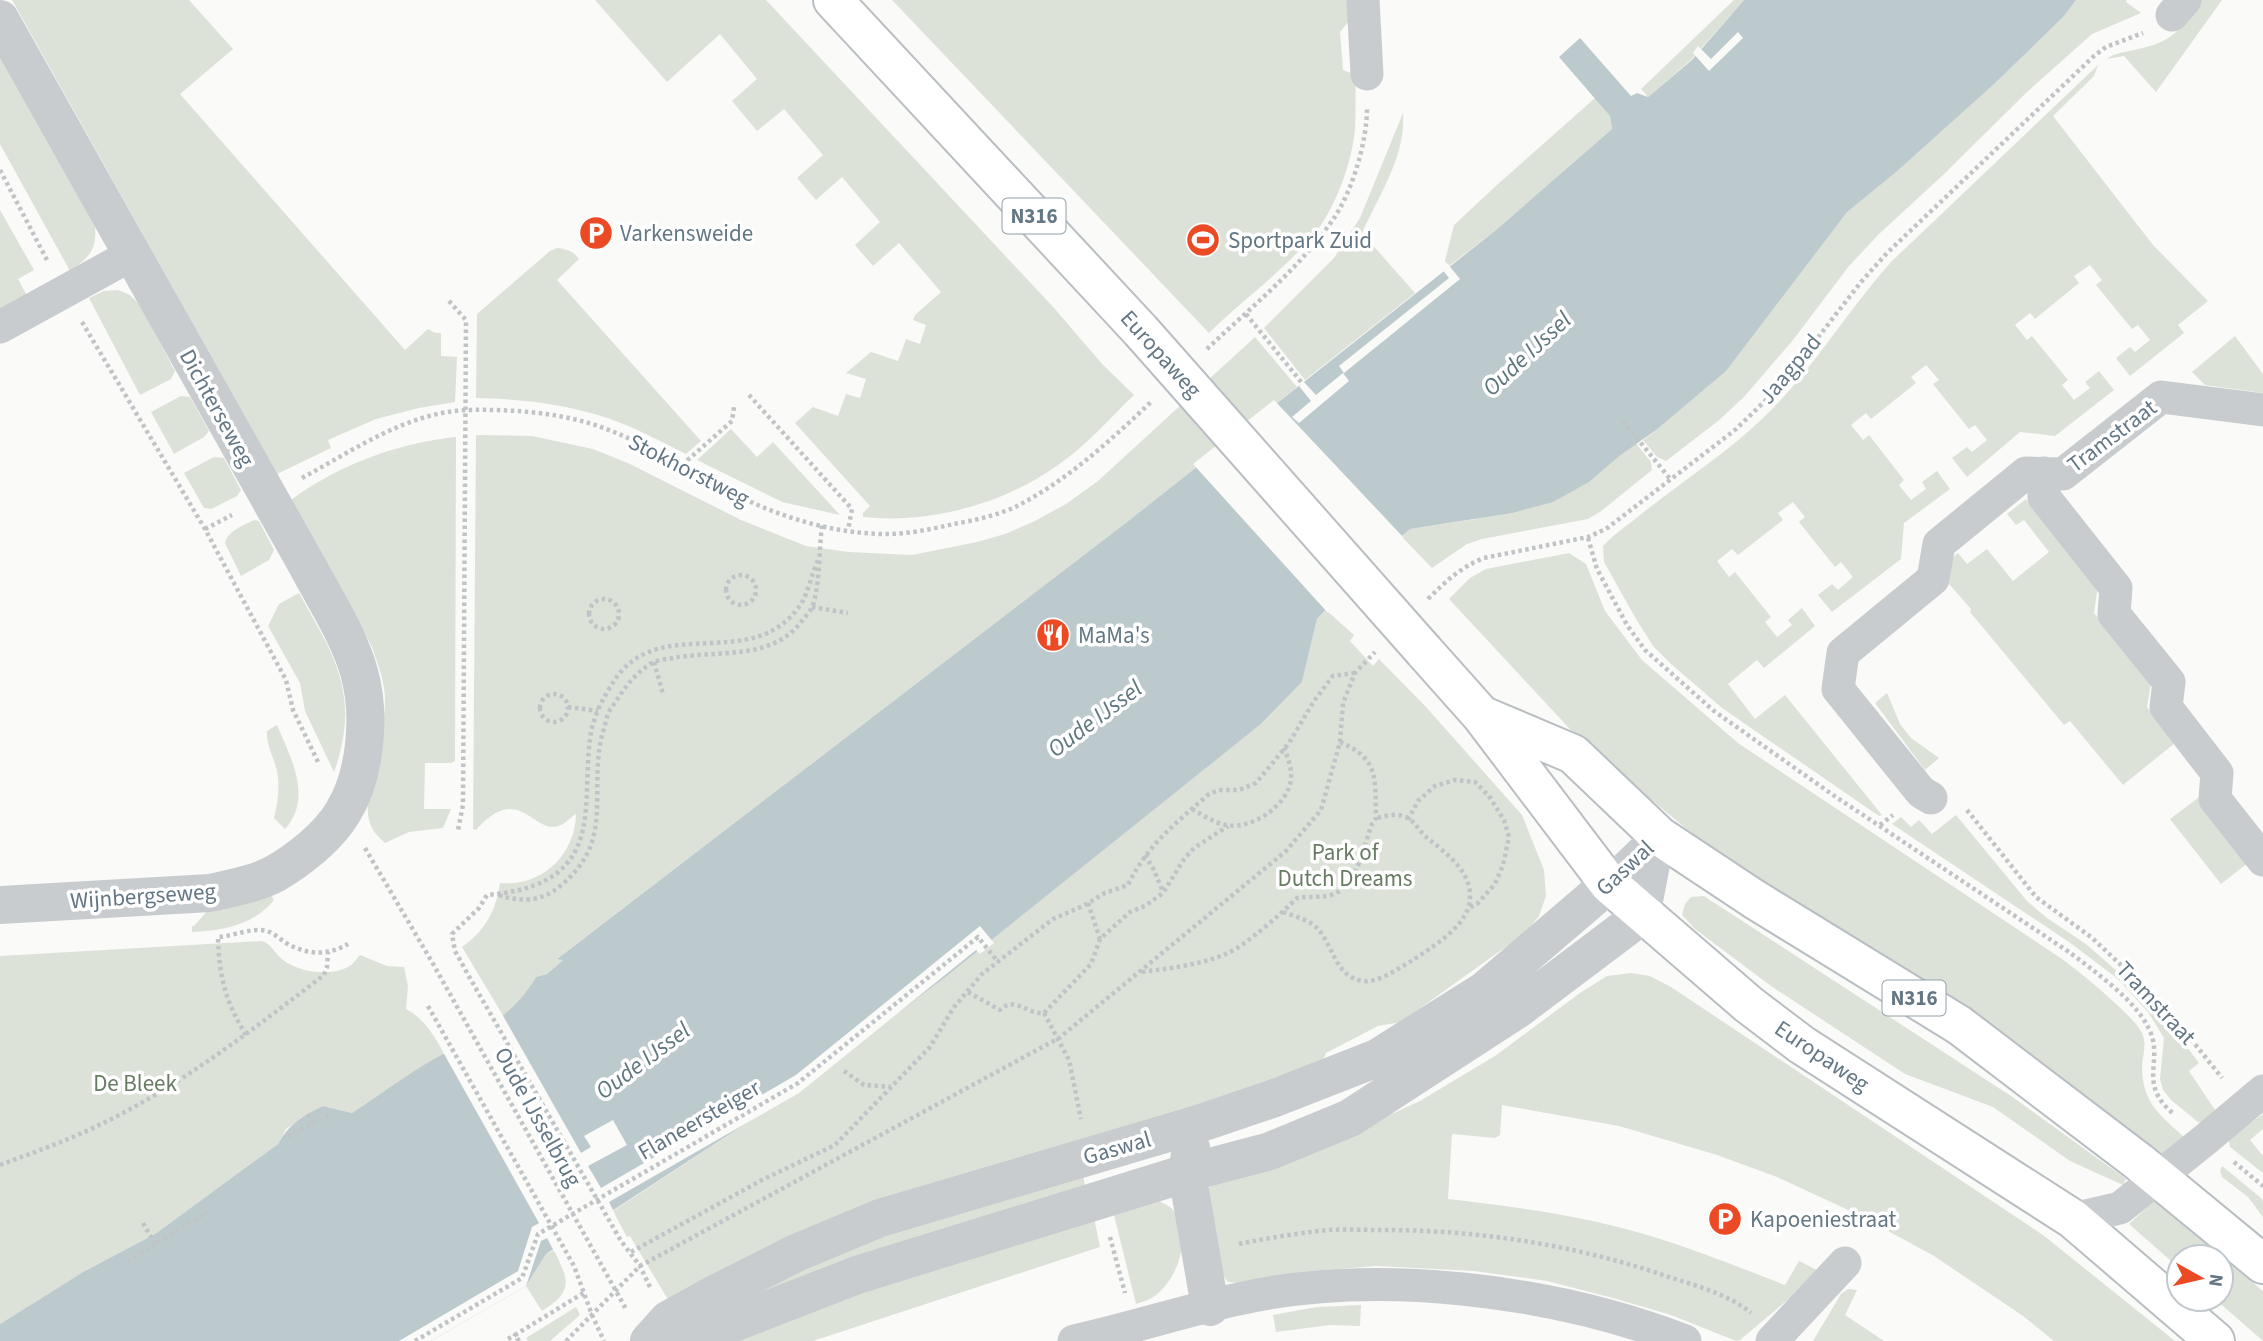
<svg xmlns="http://www.w3.org/2000/svg" width="2263" height="1341" font-family="'Source Sans 3',sans-serif">
<style>
.green{fill:#dce2d8}
.water{fill:#bdcacd}
.pier{fill:#fafaf8}
.lines{fill:none;stroke-linecap:round;stroke-linejoin:round}
.primary-casing{stroke:#b8bec2;stroke-width:42}
.path{stroke:#c1c4c6;stroke-width:4.5;stroke-dasharray:3.5 3.5;stroke-linecap:butt}
.minor{stroke:#c8cccf;stroke-width:33}
.tertiary{stroke:#c8cccf;stroke-width:38}
.primary{stroke:#fff;stroke-width:38}
.primary-bridge-casing{stroke:#b8bec2;stroke-width:42;stroke-linecap:butt}
.primary-bridge{stroke:#fff;stroke-width:38}
.labels{text-anchor:middle;dominant-baseline:central;stroke-width:7;stroke-linejoin:round;paint-order:stroke}
.shield{fill:#fff;stroke:#92a0a9;stroke-width:2}
.shield-label{font-size:21px;font-weight:bold;fill:#637784}
.poi-label{font-size:23px;fill:#637784;stroke:#fff;text-anchor:start}
.street-label{font-size:23px;fill:#637784;stroke:#fff}
.park-label{font-size:23px;fill:#687b63;stroke:#fff}
.water-label{font-size:24px;font-style:italic;fill:#5e767d;stroke:#fff}
</style>
<rect width="100%" height="100%" fill="#fafaf8"/>
<path class="green" d="M 12,0 L 189,0 L 233,49 L 180,94 L 405,350 L 428,329 L 435,333 L 441,333 L 441,356 L 457,357 L 455,402 L 419,408 L 376,419 L 328,440 L 331,448 L 277,474 Z
M 595,0 L 766,0 L 1054,308 L 1103,365 L 1134,395 C 1109,419 1086,446 1058,465 C 1004,504 930,524 863,517 L 863,513 L 870,506 L 795,423 L 813,407 L 838,416 L 846,394 L 860,398 L 866,379 L 846,373 L 871,352 L 898,361 L 906,339 L 920,344 L 926,325 L 913,320 L 915,315 L 941,292 L 899,243 L 873,266 L 855,245 L 880,222 L 842,177 L 816,200 L 797,178 L 823,155 L 784,109 L 757,131 L 732,101 L 757,79 L 720,34 L 667,82 Z
M 892,0 L 1352,0 L 1353,16 L 1340,32 L 1343,70 L 1356,75 C 1355,93 1356,111 1355,129 C 1352,160 1339,198 1321,225 C 1292,265 1244,298 1209,333 Z
M 1734,0 L 1744,0 L 1691,60 L 1648,97 L 1641,89 Z
M 2067,0 L 2127,0 L 2126,2 L 2141,13 L 2092,34 L 2027,92 L 1943,175 L 1879,234 L 1849,266 L 1793,340 L 1744,397 L 1718,421 L 1666,461 L 1657,457 L 1643,440 L 1655,431 L 1834,219 Z
M 2199,0 L 2222,0 L 2156,92 L 2124,56 L 2107,59 L 2113,55 C 2133,49 2159,48 2176,32 C 2185,24 2192,10 2199,0 Z
M 0,54 L 95,226 C 97,250 89,258 70,271 L 0,144 Z
M 2098,65 L 2094,76 L 2053,116 L 2153,245 L 2208,301 L 2178,325 L 2184,333 L 2130,376 L 2116,358 L 2130,347 L 2135,352 L 2150,340 L 2138,325 L 2132,329 L 2096,285 L 2102,280 L 2090,265 L 2074,276 L 2079,283 L 2035,319 L 2030,313 L 2015,325 L 2027,340 L 2032,336 L 2068,380 L 2062,385 L 2074,400 L 2090,388 L 2085,382 L 2099,371 L 2114,390 L 2055,436 L 2020,432 L 1967,477 L 1952,458 L 1967,447 L 1972,452 L 1987,440 L 1975,425 L 1969,429 L 1933,384 L 1939,380 L 1926,365 L 1911,377 L 1916,383 L 1871,419 L 1866,413 L 1851,425 L 1863,440 L 1869,435 L 1904,480 L 1899,485 L 1911,500 L 1926,489 L 1922,482 L 1937,471 L 1950,489 L 1904,523 L 1901,559 L 1832,612 L 1818,595 L 1832,584 L 1838,590 L 1853,577 L 1841,562 L 1835,567 L 1799,522 L 1805,517 L 1793,502 L 1778,513 L 1783,520 L 1738,555 L 1732,549 L 1717,561 L 1729,577 L 1735,572 L 1771,617 L 1765,622 L 1777,637 L 1792,625 L 1788,620 L 1802,608 L 1815,626 L 1764,668 L 1757,660 L 1728,684 L 1755,719 L 1785,695 L 1882,815 L 1879,816 L 1722,708 L 1670,663 L 1653,646 L 1636,619 L 1604,562 L 1603,546 C 1614,534 1628,525 1640,515 C 1680,483 1724,455 1762,419 C 1811,373 1846,312 1891,262 Z
M 1595,98 L 1610,116 L 1612,129 L 1496,230 L 1449,266 L 1445,261 L 1454,225 L 1498,184 Z
M 1403,113 C 1406,156 1379,195 1362,233 L 1415,293 L 1305,380 L 1264,328 L 1334,258 L 1360,218 Z
M 0,210 L 34,270 L 18,279 L 27,296 L 0,311 Z
M 557,248 C 567,249 573,251 579,259 L 557,280 L 701,441 L 686,454 C 658,440 629,424 598,415 C 558,403 517,399 476,398 L 477,314 L 550,251 Z
M 118,290 L 130,295 L 140,305 L 175,371 L 171,379 L 140,395 L 89,298 L 104,291 Z
M 2235,336 L 2263,374 L 2263,393 L 2205,385 L 2192,372 Z
M 1255,337 L 1297,387 L 1127,522 L 558,958 L 564,959 L 547,974 L 536,977 L 529,989 L 504,1017 L 462,947 C 485,931 496,911 500,883 C 541,887 575,856 576,814 C 571,817 564,825 558,826 C 533,834 519,781 476,830 L 473,829 L 476,435 L 532,436 L 593,449 L 630,464 L 741,520 L 806,546 L 849,552 L 912,555 L 977,542 L 1005,534 L 1033,522 L 1066,504 L 1098,481 Z
M 181,396 L 190,397 L 209,431 L 204,437 L 174,454 L 151,412 Z
M 731,429 L 757,457 L 773,442 L 840,515 L 782,502 L 697,460 Z
M 1630,436 L 1651,462 L 1652,470 L 1600,512 L 1588,519 L 1482,539 L 1467,544 L 1432,568 L 1401,536 L 1410,529 L 1476,519 L 1478,513 Z
M 456,437 L 455,761 L 451,763 L 425,763 L 424,809 L 451,809 L 443,828 L 409,832 L 385,843 C 380,838 374,833 371,826 C 359,799 384,736 385,704 C 386,684 378,665 372,647 L 291,500 C 338,465 398,443 456,437 Z
M 214,457 L 224,458 L 241,490 L 237,496 L 211,509 L 204,508 L 184,473 Z
M 2026,499 L 2098,585 L 2094,613 L 2151,683 L 2147,707 L 2175,743 L 2123,785 L 2070,721 L 2064,725 L 1970,612 L 1971,609 L 1949,584 L 1952,558 L 1958,553 L 1967,564 L 1987,549 L 2013,581 L 2049,552 L 2024,520 L 2016,525 L 2007,514 Z
M 254,520 L 259,521 L 274,550 L 269,560 L 241,576 L 225,543 C 228,531 244,525 254,520 Z
M 1569,553 L 1586,564 L 1605,611 L 1642,660 L 1738,743 L 2062,959 C 2079,971 2135,1017 2142,1033 C 2147,1044 2143,1054 2142,1066 C 2142,1103 2160,1115 2185,1138 L 2162,1155 L 2061,1081 L 1801,909 L 1689,831 L 1582,742 L 1449,599 L 1470,578 L 1486,569 Z
M 299,593 C 335,657 361,696 334,772 L 305,711 L 300,683 L 268,626 L 279,604 Z
M 1326,610 L 1354,635 L 1350,641 L 1373,666 L 1379,659 L 1426,707 L 1522,815 L 1544,870 L 1546,896 L 1539,916 L 1525,933 L 1401,1022 L 1378,1026 L 1326,1053 L 1319,1070 L 670,1303 L 630,1236 L 627,1237 L 613,1211 L 791,1094 L 996,936 L 1261,724 L 1302,682 L 1317,619 Z
M 1887,693 L 1900,724 L 1911,738 L 1939,758 L 1925,770 L 1875,703 Z
M 277,725 C 291,758 313,798 285,829 L 274,818 C 278,802 280,787 277,771 C 274,757 266,745 267,731 Z
M 2202,795 L 2249,862 L 2221,884 L 2170,819 Z
M 1956,815 L 2027,901 L 2047,918 L 2086,944 L 2135,987 L 2166,1019 L 2199,1063 L 2189,1071 L 2217,1113 L 2205,1123 L 2198,1122 L 2171,1100 L 2163,1090 L 2160,1079 L 2164,1038 L 2148,1012 L 2118,979 L 2069,942 L 1892,824 L 1901,817 L 1911,827 L 1919,820 L 1932,834 Z
M 270,893 L 274,900 C 254,925 223,931 192,932 L 192,926 L 194,926 L 208,910 Z
M 1704,896 L 2014,1098 L 2126,1179 L 2123,1185 L 2070,1161 L 1993,1107 L 1905,1074 L 1771,986 L 1695,929 L 1682,915 L 1685,904 L 1691,897 Z
M 262,941 C 272,944 275,954 283,960 C 299,972 329,977 348,967 C 353,965 356,959 360,955 L 387,966 L 404,967 L 408,986 L 406,1009 C 424,1018 435,1037 445,1055 L 416,1070 L 352,1113 L 323,1106 L 286,1129 L 278,1144 L 155,1234 L 83,1272 L 0,1324 L 0,956 Z
M 1631,973 L 1650,976 L 1671,987 L 2043,1235 L 2175,1341 L 2054,1341 L 2023,1316 L 1934,1256 L 1857,1214 L 1777,1177 L 1717,1155 L 1619,1126 L 1502,1105 L 1500,1135 L 1495,1138 L 1452,1134 L 1448,1199 C 1517,1207 1586,1216 1654,1237 C 1698,1251 1742,1268 1785,1285 L 1799,1261 L 1819,1271 L 1817,1275 L 1740,1340 L 1736,1341 L 1671,1315 L 1613,1298 L 1547,1281 L 1474,1271 L 1377,1266 L 1311,1271 L 1239,1283 L 1228,1282 L 1223,1275 L 1208,1189 L 1214,1182 L 1359,1129 L 1420,1101 L 1495,1056 L 1580,993 L 1607,976 Z
M 2263,1114 L 2263,1129 L 2250,1140 L 2263,1156 L 2263,1173 L 2230,1147 L 2229,1141 L 2232,1136 Z
M 2222,1166 L 2260,1197 L 2263,1201 L 2263,1217 L 2248,1197 L 2222,1177 L 2220,1171 Z
M 1082,1171 L 1087,1196 L 696,1323 L 816,1258 Z
M 1159,1201 C 1163,1203 1170,1206 1173,1210 C 1193,1235 1178,1278 1156,1295 C 1150,1300 1142,1302 1136,1304 L 1113,1211 Z
M 2154,1201 L 2263,1291 L 2263,1341 L 2215,1299 L 2221,1299 L 2221,1257 L 2179,1257 L 2179,1268 L 2129,1224 Z
M 1094,1218 L 1100,1247 L 813,1341 L 717,1341 L 840,1294 Z
M 554,1250 C 568,1280 575,1290 542,1311 L 526,1286 L 546,1254 Z
M 1848,1289 L 1857,1290 L 1845,1315 L 1884,1341 L 1813,1341 L 1841,1294 Z
M 1361,1305 L 1360,1326 L 1330,1325 L 1276,1332 L 1273,1315 L 1317,1307 Z
M 576,1307 L 580,1315 L 550,1341 L 528,1341 L 526,1338 Z"/>
<path class="water" d="M 1744,0 L 2076,0 L 2063,17 L 1994,84 L 1896,172 L 1847,212 L 1726,371 L 1656,430 L 1618,457 L 1589,482 L 1553,502 L 1512,513 L 1410,529 L 1378,556 L 1317,619 L 1302,682 L 1261,724 L 944,978 L 791,1094 L 546,1254 L 526,1286 L 431,1341 L 0,1341 L 0,1324 L 83,1272 L 155,1234 L 278,1144 C 289,1124 303,1116 323,1106 L 352,1113 C 373,1099 393,1085 414,1071 C 458,1044 509,1024 536,977 L 547,974 L 563,960 L 557,959 L 1127,522 L 1496,230 L 1612,129 L 1610,116 L 1559,57 L 1580,38 L 1631,96 L 1637,93 L 1648,97 L 1692,60 Z"/>
<path class="pier" d="M 1738,32 L 1743,38 L 1709,71 L 1693,53 L 1698,46 L 1711,59 Z
M 1447,263 L 1460,279 L 1344,373 L 1339,366 L 1449,278 L 1441,268 Z
M 1343,373 L 1349,381 L 1299,423 L 1292,417 L 1311,401 L 1299,386 L 1303,381 L 1316,395 Z
M 1274,400 L 1404,538 L 1380,558 L 1328,613 L 1193,464 Z
M 980,926 L 994,943 L 980,954 L 976,950 L 799,1093 L 609,1202 L 615,1214 L 555,1253 L 547,1238 L 541,1241 L 526,1286 L 431,1341 L 399,1341 L 518,1271 L 532,1227 L 539,1223 L 443,1052 L 502,1014 L 581,1153 L 591,1147 L 584,1136 L 613,1120 L 618,1129 L 627,1145 L 588,1166 L 601,1188 L 796,1075 Z"/>
<g class="lines">
<g class="primary-casing">
<path id="primary" d="M 833,0 L 1141,331
M 1424,651 L 1481,715 L 1609,884 L 1748,1004 L 1802,1045 L 2073,1219 L 2215,1341
M 1483,716 L 1573,754 L 1659,836 L 1754,899 L 1959,1025 L 2139,1162 L 2263,1264"/>
</g>
<path class="path" d="M 0,170 L 47,260
M 449,301 L 466,320 L 463,805 L 458,830
M 1246,314 L 1302,383
M 82,322 L 205,529 L 286,680 L 293,710 L 319,764
M 1207,349 C 1249,309 1298,270 1332,221 C 1352,193 1367,142 1367,108
M 749,395 L 852,509 L 848,530
M 1623,421 L 1671,480
M 682,465 L 732,421 L 734,407
M 302,478 C 354,450 406,413 466,410 C 508,409 553,412 592,424 C 642,440 687,470 734,494 C 780,517 834,534 886,534 C 909,534 932,529 954,524 C 975,520 1000,515 1019,505 C 1069,479 1112,439 1152,401
M 205,529 L 232,515
M 1588,538 L 1597,569 L 1627,625 L 1645,650 L 1714,711 L 1833,795 L 2069,952 C 2093,970 2135,1000 2148,1027 C 2166,1061 2135,1083 2175,1115
M726 590a15 15 0 1 1 30 0a15 15 0 1 1-30 0Z
M589 614a15 15 0 1 1 30 0a15 15 0 1 1-30 0Z
M 1428,599 C 1446,581 1461,567 1484,558 L 1588,537 L 1606,529 L 1735,430 L 1764,402 L 1788,376 L 1861,282 L 1887,253 L 2094,56 L 2106,47 L 2143,33
M 812,607 L 848,613
M 654,662 L 663,694
M540 708a14 14 0 1 1 28 0a14 14 0 1 1-28 0Z
M 568,707 L 598,711
M 1192,809 C 1203,815 1214,823 1226,825 C 1251,830 1288,806 1291,779 C 1292,768 1288,758 1284,748
M 1967,810 L 2036,897 L 2091,937 L 2164,1005 L 2222,1078
M 1408,820 L 1418,801 L 1435,786 L 1455,780 L 1475,782 L 1489,796 L 1504,820 L 1509,837 L 1503,865 L 1495,884 L 1477,904 L 1469,908
M 1880,825 L 1893,815
M 365,848 L 432,962 L 626,1309
M 1145,855 L 1154,870 L 1163,892
M 499,895 C 519,902 541,902 559,887 C 616,841 588,795 602,735 C 605,727 606,717 610,710 C 622,692 633,674 652,663 C 658,660 666,659 673,658 C 715,650 772,661 801,622 C 805,617 811,611 813,605 C 820,583 819,549 822,525
M 1088,903 L 1100,939
M 1283,912 C 1294,916 1309,920 1317,928 C 1334,946 1335,978 1364,981 C 1378,983 1401,967 1413,960 C 1432,947 1463,929 1469,905 C 1476,874 1447,854 1426,837 C 1416,828 1414,817 1398,815 C 1391,814 1383,817 1376,818
M 1142,972 C 1171,968 1201,965 1228,953 C 1246,945 1282,913 1297,898 C 1309,896 1319,898 1331,895 C 1357,888 1363,847 1372,824 L 1376,818 C 1375,780 1380,759 1340,742
M 968,992 L 1000,1010 C 1015,995 1027,1015 1044,1013 L 1091,964 L 1100,939 L 1130,912 L 1145,906 L 1163,893 L 1184,859 L 1194,848 L 1228,826
M 428,1006 L 574,1266 L 592,1315 L 604,1341
M 1044,1013 L 1069,1060 L 1081,1119
M 246,1035 C 225,1001 219,976 218,937 C 234,936 252,927 267,931 C 274,933 280,939 286,943 C 307,955 328,956 348,944
M 844,1071 L 864,1085 L 891,1087
M 308,1114 L 312,1124
M 288,1137 L 329,1115
M 2234,1162 L 2263,1186
M 0,1165 C 32,1153 64,1142 95,1127 C 178,1088 252,1030 324,975 L 327,967 L 328,952
M 143,1223 L 155,1244
M 1110,1237 L 1125,1293
M 1239,1244 C 1268,1238 1299,1233 1328,1230 C 1346,1229 1364,1230 1382,1230 C 1480,1230 1576,1245 1669,1277 C 1697,1286 1728,1294 1751,1313
M 631,1252 L 762,1180 L 835,1145 L 930,1047 L 954,1007 L 982,974 L 1053,919 L 1083,906 L 1105,893 L 1128,885 C 1148,844 1176,823 1209,794 L 1219,790 L 1239,790 L 1256,783 L 1289,743 L 1314,701 L 1333,676 L 1354,673
M 128,1261 L 207,1212
M 650,1287 L 640,1266 L 621,1241 L 471,980 L 455,951 L 452,934 L 479,908 L 487,895 C 532,891 573,878 583,829 C 589,802 586,767 590,739 C 592,719 603,698 614,681 C 659,611 753,676 801,604 C 808,593 812,573 818,560
M 508,1339 L 515,1335
M 415,1341 L 522,1278 L 538,1234 L 798,1083 L 978,937 L 998,962
M 519,1341 L 515,1335 L 585,1292
M 566,1341 L 640,1266 L 1059,1038 L 1286,851 L 1321,810 L 1340,742 L 1343,703 L 1355,673 L 1375,652"/>
<path class="minor" d="M 1363,0 L 1367,74
M 2172,15 L 2185,0
M 0,327 L 131,255
M 2044,473 L 2044,497 L 2116,588 L 2114,614 L 2169,682 L 2166,707 L 2217,773 L 2215,799 L 2263,860
M 1931,798 L 1921,792 L 1838,689 L 1843,653 L 1933,579 L 1939,544 L 2026,473 L 2063,474 L 2161,397 L 2263,410
M 1609,884 L 1659,836
M 1644,914 L 1659,836
M 2073,1219 L 2120,1208 L 2206,1139 L 2263,1091
M 1074,1341 C 1128,1329 1181,1312 1234,1300 C 1374,1267 1553,1290 1685,1341
M 1772,1341 L 1845,1263"/>
<path class="tertiary" d="M 0,19 L 308,567 C 325,599 350,638 359,672 C 371,714 366,775 343,812 C 329,836 300,859 276,873 C 256,884 232,888 210,893 L 0,905
M 1191,1148 L 1187,1173 L 1210,1307
M 649,1341 L 668,1320 L 715,1294 L 796,1253 L 880,1218 L 1195,1125 L 1272,1099 L 1377,1058 L 1485,990 L 1609,884
M 687,1341 L 857,1275 L 1187,1173 L 1270,1151 L 1350,1118 L 1518,1009 L 1644,914"/>
<use href="#primary" class="primary"/>
<g class="primary-bridge-casing">
<path id="primary-bridge" d="M 1141,331 L 1424,651"/>
</g>
<use href="#primary-bridge" class="primary-bridge"/>
</g>
<defs>
<g id="parking-disc" transform="scale(1.75)"><circle r="9.5" fill="#ec4a25" stroke="#fff"/><path d="M-3.5-5.5H1a3.5 3.5 0 0 1 0 7H-1V5.5H-3.5ZM-1-3.4V-.6H.8a1.4 1.4 0 0 0 0-2.8Z" fill="#fff"/></g>
<g id="stadium-disc" transform="scale(1.75)"><circle r="9.5" fill="#ec4a25" stroke="#fff"/><path d="M0-5a6.5 5 0 1 0 0 10a6.5 5 0 1 0 0-10ZM-3.5-1.8h7v3.6h-7Z" fill="#fff"/></g>
<g id="restaurant-disc" transform="scale(1.75)"><circle r="9.5" fill="#ec4a25" stroke="#fff"/><path d="M-5-6h1v4h1v-4h1v4h1v-4h1v5L-1.5 .5V6h-2V.5L-5-1ZM5-6V6H3V1.5H1.5Q1.5-4 5-6Z" fill="#fff"/></g>
</defs>
<g fill-rule="evenodd">
<use href="#parking-disc" x="596" y="233"/>
<use href="#stadium-disc" x="1203" y="240"/>
<use href="#restaurant-disc" x="1053" y="635"/>
<use href="#parking-disc" x="1725" y="1219"/>
</g>
<g class="labels">
<g class="shield">
<rect x="1002.5" y="198.5" width="63" height="35" rx="5"/>
<rect x="1882.5" y="980.5" width="63" height="35" rx="5"/>
</g>
<g class="shield-label">
<text x="1034" y="216">N316</text>
<text x="1914" y="998">N316</text>
</g>
<g class="poi-label">
<text x="620" y="233">Varkensweide</text>
<text x="1228" y="240">Sportpark Zuid</text>
<text x="1078" y="635">MaMa's</text>
<text x="1750" y="1219">Kapoeniestraat</text>
</g>
<g class="street-label">
<text transform="translate(1161 354) rotate(48)">Europaweg</text>
<text transform="translate(1790 369) rotate(-50)">Jaagpad</text>
<text transform="translate(217 408) rotate(61)">Dichterseweg</text>
<text transform="translate(2112 436) rotate(-37)">Tramstraat</text>
<text transform="translate(689 470) rotate(27)">Stokhorstweg</text>
<text transform="translate(1625 868) rotate(-43)">Gaswal</text>
<text transform="translate(143 896) rotate(-4)">Wijnbergseweg</text>
<text transform="translate(2156 1003) rotate(47)">Tramstraat</text>
<text transform="translate(1822 1056) rotate(34)">Europaweg</text>
<text transform="translate(538 1117) rotate(61)">Oude IJsselbrug</text>
<text transform="translate(699 1120) rotate(-30)">Flaneersteiger</text>
<text transform="translate(1117 1148) rotate(-16)">Gaswal</text>
</g>
<g class="park-label">
<text x="1345" y="852">Park of<tspan x="1345" dy="26">Dutch Dreams</tspan></text>
<text x="135" y="1083">De Bleek</text>
</g>
<g class="water-label">
<text transform="translate(1527 354) rotate(-43)">Oude IJssel</text>
<text transform="translate(1095 719) rotate(-37)">Oude IJssel</text>
<text transform="translate(643 1061) rotate(-37)">Oude IJssel</text>
</g>
</g>
<g transform="translate(2200 1278) rotate(98)"><circle r="33" fill="#ffffff" stroke="#c1c9ce" stroke-width="2"/>
<path d="M0-5L12 26L0 18L-12 26Z" fill="#ec4a25"/>
<text y="-10" font-size="19" font-weight="bold" text-anchor="middle" fill="#637784">N</text>
</g>
</svg>
